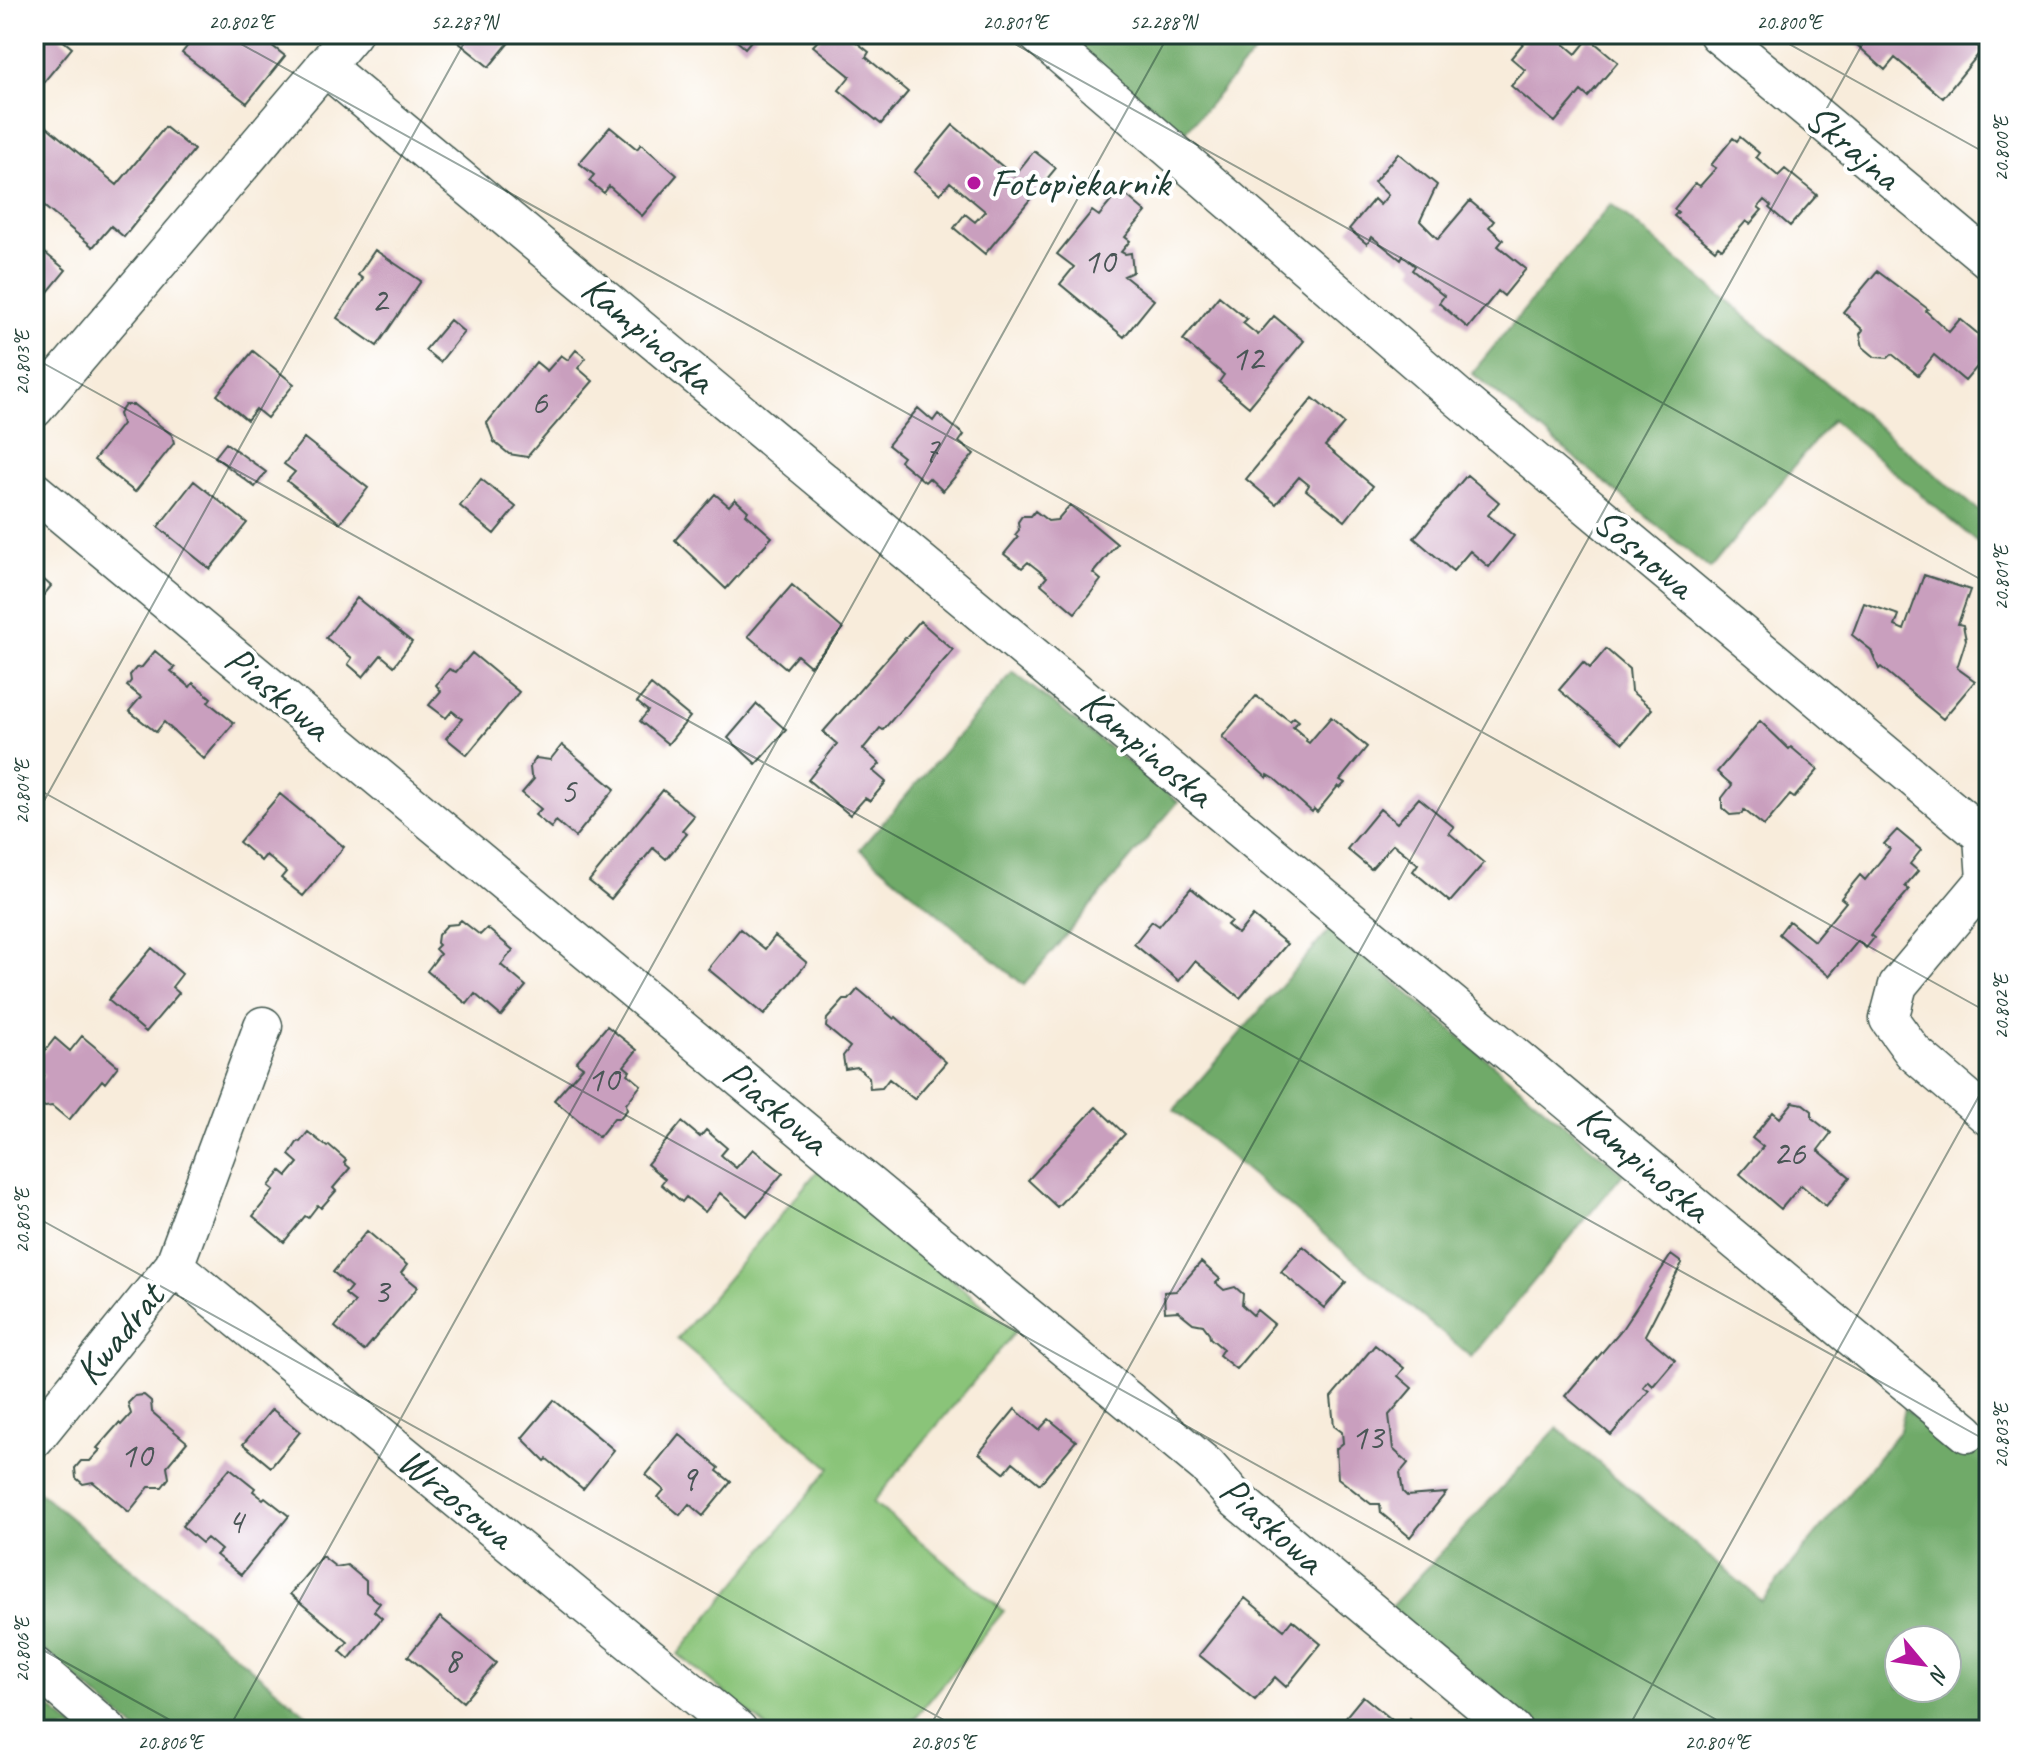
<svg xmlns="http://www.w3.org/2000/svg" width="2023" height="1764" font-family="Caveat,sans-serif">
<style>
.green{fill:#8ac479;stroke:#548056;stroke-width:2}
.forest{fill:#6faa69;stroke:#47744e;stroke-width:2;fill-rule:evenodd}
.building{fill:#c99fbe}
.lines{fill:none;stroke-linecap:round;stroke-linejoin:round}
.minor-casing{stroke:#40574d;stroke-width:41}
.minor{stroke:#fff;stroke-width:38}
.ticks{fill:none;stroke:#1f3d34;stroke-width:2;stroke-opacity:0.45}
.poi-dot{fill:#b5179e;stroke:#fff;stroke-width:3}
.labels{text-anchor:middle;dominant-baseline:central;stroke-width:8;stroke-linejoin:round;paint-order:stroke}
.number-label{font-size:36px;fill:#4a5656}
.street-label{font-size:40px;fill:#1f3d34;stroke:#fff}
.poi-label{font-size:40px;fill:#1f3d34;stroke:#fff;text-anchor:start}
.neatline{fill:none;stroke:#1f3d34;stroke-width:3}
.ticks-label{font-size:20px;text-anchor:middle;fill:#1f3d34}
</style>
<rect width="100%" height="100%" fill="#fff"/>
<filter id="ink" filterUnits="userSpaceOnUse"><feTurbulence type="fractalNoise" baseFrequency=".0125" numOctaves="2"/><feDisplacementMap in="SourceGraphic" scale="16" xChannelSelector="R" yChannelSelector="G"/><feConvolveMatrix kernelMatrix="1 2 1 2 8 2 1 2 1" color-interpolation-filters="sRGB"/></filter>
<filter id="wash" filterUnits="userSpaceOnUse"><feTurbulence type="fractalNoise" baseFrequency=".006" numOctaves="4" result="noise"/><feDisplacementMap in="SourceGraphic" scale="32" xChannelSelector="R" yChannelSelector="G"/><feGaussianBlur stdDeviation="1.8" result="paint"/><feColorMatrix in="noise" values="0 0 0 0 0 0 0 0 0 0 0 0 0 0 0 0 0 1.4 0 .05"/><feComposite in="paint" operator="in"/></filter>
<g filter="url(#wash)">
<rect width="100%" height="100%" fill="#f8ecdb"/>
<path class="green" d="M 819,1169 L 1015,1332 L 873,1502 L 1004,1611 L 905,1730 L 770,1730 L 678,1654 L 830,1468 L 677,1339 Z"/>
<path class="forest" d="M 1065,34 L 1270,34 L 1183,135 Z
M 1611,204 L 1989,519 L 1989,552 L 1832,420 L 1710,569 L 1472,373 Z
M 1013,672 L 1178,802 L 1024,985 L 860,849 Z
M 1331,928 L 1623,1174 L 1471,1357 L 1174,1110 Z
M 1905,1408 L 1945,1447 L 1972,1441 L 1989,1454 L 1989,1730 L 1474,1730 L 1501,1698 L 1388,1610 L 1557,1428 L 1762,1601 L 1900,1430 ZM 1899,1640 L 1947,1640 L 1947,1688 L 1899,1688 Z
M 34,1488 L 325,1730 L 136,1730 L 34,1642 Z
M 34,1695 L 77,1730 L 34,1730 Z"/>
<g id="blocks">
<path class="building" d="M 34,34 L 55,34 L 72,48 L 34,94 Z
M 177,34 L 257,34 L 285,56 L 247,103 L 182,53 L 189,44 Z
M 448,34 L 516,34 L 489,67 Z
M 729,34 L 757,34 L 745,48 Z
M 824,34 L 846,34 L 869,52 L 866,57 L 908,92 L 881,124 L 839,90 L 850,76 L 813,46 Z
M 1531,34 L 1559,34 L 1556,37 L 1576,54 L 1589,38 L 1618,62 L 1588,97 L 1581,91 L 1555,122 L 1511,86 L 1525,70 L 1511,58 Z
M 1849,34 L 1963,34 L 1982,50 L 1943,98 L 1895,58 L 1885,70 L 1847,36 Z
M 34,116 L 117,185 L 165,127 L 194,150 L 124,237 L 111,226 L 93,247 L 34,198 Z
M 953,125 L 1014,176 L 1034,151 L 1056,168 L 985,254 L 954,228 L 965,214 L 975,222 L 985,211 L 950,182 L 940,194 L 914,172 Z
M 610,127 L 637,149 L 641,144 L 677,175 L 642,216 L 609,186 L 604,193 L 589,181 L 594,175 L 579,163 Z
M 1740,137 L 1759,153 L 1756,157 L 1778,176 L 1785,169 L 1817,195 L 1790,226 L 1769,208 L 1771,206 L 1764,200 L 1758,207 L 1762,210 L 1750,224 L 1746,221 L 1722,249 L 1718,246 L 1715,250 L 1674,216 L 1678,212 L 1674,209 L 1695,183 L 1700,186 L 1716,168 L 1711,165 L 1733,138 L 1737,141 Z
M 1398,153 L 1437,185 L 1420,221 L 1438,239 L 1470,201 L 1494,221 L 1489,227 L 1503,240 L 1498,246 L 1526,269 L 1504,296 L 1498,291 L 1468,328 L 1439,303 L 1444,296 L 1412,270 L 1415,266 L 1403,256 L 1401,260 L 1372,237 L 1367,244 L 1349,229 L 1374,199 L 1380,205 L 1388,195 L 1374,182 Z
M 1120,190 L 1146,212 L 1125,237 L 1130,241 L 1121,252 L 1125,254 L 1131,253 L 1133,272 L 1124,276 L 1154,300 L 1124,337 L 1060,284 L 1074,267 L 1057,254 L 1092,211 L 1099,216 Z
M 34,244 L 66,270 L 34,309 Z
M 375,250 L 421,281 L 377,346 L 337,318 L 363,279 L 358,275 Z
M 1877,271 L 1928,309 L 1926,311 L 1949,332 L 1960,319 L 1989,343 L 1989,353 L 1965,381 L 1934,355 L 1918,375 L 1892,354 L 1888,358 L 1875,357 L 1863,347 L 1860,334 L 1863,330 L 1843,312 Z
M 1219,296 L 1247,319 L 1243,323 L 1258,335 L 1274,316 L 1304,341 L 1249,407 L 1219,382 L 1224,375 L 1183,340 Z
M 450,320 L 464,332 L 440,362 L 425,350 Z
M 576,350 L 586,358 L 578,368 L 593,381 L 527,457 L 509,454 L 494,442 L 487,423 L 536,362 L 547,371 L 561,355 L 568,360 Z
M 253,351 L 294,384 L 267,418 L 256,409 L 247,420 L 217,395 Z
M 1313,398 L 1344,424 L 1325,446 L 1373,486 L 1345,521 L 1306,490 L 1309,485 L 1299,477 L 1276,504 L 1246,479 Z
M 125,405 L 134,405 L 172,435 L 174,443 L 135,492 L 94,460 L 122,424 L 119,414 Z
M 918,408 L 933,421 L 938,414 L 964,435 L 959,442 L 974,454 L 943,491 L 929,478 L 925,482 L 900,461 L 903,457 L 888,445 Z
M 304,438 L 368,488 L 340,523 L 287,481 L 295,472 L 284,464 Z
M 226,443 L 266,472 L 255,487 L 215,457 Z
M 1467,475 L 1499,502 L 1488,515 L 1514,536 L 1489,567 L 1470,551 L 1453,571 L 1414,538 Z
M 481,479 L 516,507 L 494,534 L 460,506 Z
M 194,481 L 247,523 L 210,569 L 158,527 Z
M 715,494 L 729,506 L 735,499 L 748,511 L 746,514 L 772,537 L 726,589 L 675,540 Z
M 1070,505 L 1117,544 L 1093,573 L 1101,580 L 1075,613 L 1041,584 L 1047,577 L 1028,562 L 1022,568 L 1004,554 L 1018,537 L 1015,535 L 1019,530 L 1018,522 L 1022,516 L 1031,516 L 1035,511 L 1048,521 L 1057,520 Z
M 34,571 L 51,586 L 34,607 Z
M 1924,575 L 1970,590 L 1958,624 L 1963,625 L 1966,640 L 1957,668 L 1975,681 L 1943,719 L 1881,667 L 1879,669 L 1871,650 L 1852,635 L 1864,603 L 1899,615 L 1895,626 L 1904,630 Z
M 792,585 L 843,629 L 810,666 L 797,655 L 786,668 L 748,636 Z
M 357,598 L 412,642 L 394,666 L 381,655 L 363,677 L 348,664 L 352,658 L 326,638 Z
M 920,621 L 953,650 L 883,730 L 880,728 L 863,749 L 880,764 L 873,771 L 886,782 L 870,801 L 865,798 L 850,815 L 808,780 L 837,744 L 823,732 Z
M 1606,649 L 1629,669 L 1631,691 L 1652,709 L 1623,743 L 1559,690 L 1583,662 L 1590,668 Z
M 155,651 L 175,668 L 171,671 L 190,687 L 193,683 L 211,698 L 208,702 L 234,723 L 204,759 L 164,722 L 156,732 L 129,711 L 141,697 L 127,686 L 131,681 L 130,675 L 136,668 L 142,667 Z
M 472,653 L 519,692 L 467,755 L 446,738 L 462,719 L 452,711 L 446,718 L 429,705 L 441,691 L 436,685 L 449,669 L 456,672 Z
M 651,685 L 690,717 L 668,744 L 640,721 L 648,711 L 637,702 Z
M 1256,696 L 1290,721 L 1294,717 L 1299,721 L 1293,727 L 1307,739 L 1306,741 L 1309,743 L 1331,717 L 1367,747 L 1340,780 L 1345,783 L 1340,788 L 1338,786 L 1317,812 L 1314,809 L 1312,812 L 1275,779 L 1268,775 L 1267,778 L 1222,737 Z
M 757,704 L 786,730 L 756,764 L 728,738 Z
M 1760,721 L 1789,749 L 1791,747 L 1818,770 L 1794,798 L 1790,795 L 1764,826 L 1744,810 L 1741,814 L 1730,815 L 1722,808 L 1722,798 L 1732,785 L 1717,772 Z
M 562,745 L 615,789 L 575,837 L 556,821 L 551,828 L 535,815 L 541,809 L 522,793 L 534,779 L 531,776 L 530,767 L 536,758 L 550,760 Z
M 663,790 L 694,816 L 682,830 L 687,834 L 666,859 L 653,848 L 611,899 L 589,881 Z
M 280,794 L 344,847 L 303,896 L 281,878 L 286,872 L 266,855 L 261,861 L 239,842 Z
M 1419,798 L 1454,827 L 1449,833 L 1484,863 L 1450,902 L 1413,871 L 1418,864 L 1393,844 L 1371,869 L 1347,849 L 1380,809 L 1397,823 Z
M 1897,830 L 1921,850 L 1910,864 L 1918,871 L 1905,886 L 1909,890 L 1870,935 L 1874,938 L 1866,948 L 1858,941 L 1829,976 L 1779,934 L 1789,921 L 1814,941 L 1846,902 L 1841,898 L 1860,875 L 1865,880 L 1890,849 L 1884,844 Z
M 1191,888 L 1231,921 L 1227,925 L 1238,934 L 1253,916 L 1287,944 L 1240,998 L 1195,961 L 1179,981 L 1134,944 L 1152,921 L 1159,926 Z
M 461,920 L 480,935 L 487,928 L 513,950 L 501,965 L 526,986 L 501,1016 L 475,994 L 467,1004 L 427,971 L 440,954 L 435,949 L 439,945 L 437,943 L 438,935 L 447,925 L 457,924 Z
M 740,929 L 765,949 L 775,936 L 807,963 L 764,1015 L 708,969 Z
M 152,948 L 182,974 L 172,987 L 179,993 L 146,1032 L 108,1000 Z
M 858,989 L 894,1019 L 896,1017 L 946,1062 L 914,1099 L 889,1079 L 882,1088 L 870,1089 L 869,1077 L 857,1067 L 845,1069 L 843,1056 L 850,1047 L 826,1027 L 827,1019 L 844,1000 L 849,1000 Z
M 607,1026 L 637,1050 L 624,1066 L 630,1071 L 628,1074 L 641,1085 L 626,1104 L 627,1110 L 620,1118 L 614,1118 L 599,1137 L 554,1100 L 583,1067 L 576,1062 Z
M 82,1036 L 118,1066 L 105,1083 L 102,1080 L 69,1120 L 52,1106 L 45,1107 L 38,1102 L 34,1088 L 44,1076 L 34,1068 L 34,1055 L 43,1053 L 55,1038 L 70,1051 Z
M 1793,1102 L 1803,1104 L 1812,1111 L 1812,1118 L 1831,1133 L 1818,1150 L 1850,1177 L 1826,1206 L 1801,1185 L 1781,1209 L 1740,1174 L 1763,1147 L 1752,1138 L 1773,1112 L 1780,1118 Z
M 1096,1107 L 1125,1134 L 1057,1207 L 1028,1180 Z
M 682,1122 L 700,1137 L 706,1130 L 727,1148 L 721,1155 L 736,1168 L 753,1149 L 783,1173 L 747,1216 L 720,1193 L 705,1212 L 686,1197 L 682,1202 L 661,1184 L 665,1179 L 647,1164 Z
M 308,1132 L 327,1147 L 329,1145 L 346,1160 L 344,1163 L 350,1168 L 333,1188 L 336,1191 L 321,1208 L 318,1205 L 308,1218 L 305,1216 L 284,1242 L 253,1216 L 274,1190 L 269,1186 L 281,1171 L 287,1176 L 298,1163 L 289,1155 L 298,1141 L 300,1142 Z
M 367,1231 L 407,1265 L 401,1273 L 418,1287 L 364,1351 L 335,1327 L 355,1302 L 345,1294 L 351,1287 L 333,1272 Z
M 1303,1246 L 1346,1282 L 1324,1308 L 1281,1272 Z
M 1671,1255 L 1682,1263 L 1645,1335 L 1675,1360 L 1653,1386 L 1648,1381 L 1643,1387 L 1649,1391 L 1611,1435 L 1565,1396 L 1622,1329 Z
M 1201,1262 L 1220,1279 L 1216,1283 L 1224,1290 L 1235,1287 L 1243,1294 L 1242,1305 L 1253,1315 L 1257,1310 L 1274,1324 L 1236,1369 L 1219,1355 L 1223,1349 L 1210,1338 L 1209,1333 L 1203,1325 L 1193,1323 L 1178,1311 L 1165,1312 L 1164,1292 L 1176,1291 Z
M 1375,1345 L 1404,1368 L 1398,1376 L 1412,1388 L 1389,1415 L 1393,1449 L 1408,1463 L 1400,1473 L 1403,1492 L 1407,1496 L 1446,1493 L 1410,1537 L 1381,1513 L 1380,1504 L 1371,1504 L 1338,1478 L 1336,1449 L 1343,1443 L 1342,1432 L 1334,1426 L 1331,1397 Z
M 144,1395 L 151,1401 L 152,1412 L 187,1442 L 167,1466 L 169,1478 L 162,1487 L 149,1487 L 129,1512 L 93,1482 L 83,1484 L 76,1478 L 75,1468 L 81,1461 L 90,1461 L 100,1450 L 97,1448 L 119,1423 L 121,1425 L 131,1414 L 128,1403 L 135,1396 Z
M 554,1400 L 614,1450 L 583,1489 L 547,1459 L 545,1461 L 522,1438 Z
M 272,1409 L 300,1432 L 271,1467 L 243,1444 Z
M 1015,1409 L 1039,1430 L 1049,1419 L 1076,1441 L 1040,1484 L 1013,1462 L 1004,1473 L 979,1453 Z
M 679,1434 L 719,1468 L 717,1471 L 731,1482 L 703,1516 L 689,1504 L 680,1515 L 658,1497 L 664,1490 L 646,1475 Z
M 230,1468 L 255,1488 L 253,1491 L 263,1499 L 265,1497 L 289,1516 L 241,1575 L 216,1555 L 221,1550 L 207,1538 L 202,1543 L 182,1526 Z
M 322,1556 L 336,1567 L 347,1565 L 366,1581 L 366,1592 L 380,1603 L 374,1611 L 382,1618 L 349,1659 L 340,1651 L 348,1642 L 290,1594 Z
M 1245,1598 L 1284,1630 L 1292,1620 L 1321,1644 L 1286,1687 L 1275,1677 L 1255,1700 L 1199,1655 Z
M 440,1617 L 496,1663 L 463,1702 L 408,1656 Z
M 1363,1696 L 1402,1728 L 1410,1718 L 1425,1730 L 1335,1730 Z"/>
</g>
</g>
<g filter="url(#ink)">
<use href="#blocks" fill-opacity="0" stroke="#40574d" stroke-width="2"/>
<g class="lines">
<g class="minor-casing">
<path id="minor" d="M 1037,34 L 1461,400 L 1983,836 L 1986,880 L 1898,985 L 1889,1019 L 1913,1052 L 1989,1117
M 1718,34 L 1989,260
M 324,66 L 1967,1433
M 34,409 L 352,34
M 34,491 L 1207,1466 L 1235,1498 L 1513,1730
M 174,1266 L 738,1730
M 34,1439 L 174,1266 L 263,1026
M 34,1666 L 108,1730"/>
</g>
<use href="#minor" class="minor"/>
</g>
</g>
<path class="ticks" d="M 223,34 L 1989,1013M 997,34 L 1989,584M 1771,34 L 1989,155M 34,358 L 1989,1442M 34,787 L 1735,1730M 34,819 L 469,34M 34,1216 L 962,1730M 34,1645 L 188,1730M 228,1730 L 1169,34M 928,1730 L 1868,34M 1627,1730 L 1989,1078"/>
<circle class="poi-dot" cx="974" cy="183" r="8"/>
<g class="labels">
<g class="number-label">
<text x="1099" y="261">10</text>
<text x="379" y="300">2</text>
<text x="1247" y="358">12</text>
<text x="539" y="402">6</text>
<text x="931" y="450">7</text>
<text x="568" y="791">5</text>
<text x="603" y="1079">10</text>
<text x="1789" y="1153">26</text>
<text x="381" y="1291">3</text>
<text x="1367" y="1437">13</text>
<text x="136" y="1455">10</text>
<text x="688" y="1478">9</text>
<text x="235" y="1521">4</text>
<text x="452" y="1660">8</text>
</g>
<g class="street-label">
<text transform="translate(1853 147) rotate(40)">Skrajna</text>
<text transform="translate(648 334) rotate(40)">Kampinoska</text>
<text transform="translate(1644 553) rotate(40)">Sosnowa</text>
<text transform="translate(278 693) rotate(40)">Piaskowa</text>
<text transform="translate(1147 748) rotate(40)">Kampinoska</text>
<text transform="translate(776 1107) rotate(40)">Piaskowa</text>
<text transform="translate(1644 1163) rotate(40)">Kampinoska</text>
<text transform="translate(119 1334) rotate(-51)">Kwadrat</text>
<text transform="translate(456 1498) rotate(39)">Wrzosowa</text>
<text transform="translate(1272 1525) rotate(42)">Piaskowa</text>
</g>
<g class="poi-label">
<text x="990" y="183">Fotopiekarnik</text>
</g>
</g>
<rect width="2023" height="1764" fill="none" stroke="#fff" stroke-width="88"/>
<g transform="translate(1923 1664) rotate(119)"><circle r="38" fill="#ffffff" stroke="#a5b1ae" stroke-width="2"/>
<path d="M0-6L14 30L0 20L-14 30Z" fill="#b5179e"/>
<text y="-12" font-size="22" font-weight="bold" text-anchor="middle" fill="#1f3d34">N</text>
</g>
<rect x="44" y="44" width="1935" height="1676" class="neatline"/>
<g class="ticks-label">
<text x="241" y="29">20.802°E</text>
<text x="464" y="29">52.287°N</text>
<text x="1015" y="29">20.801°E</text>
<text x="1163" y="29">52.288°N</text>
<text x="1789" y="29">20.800°E</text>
<text transform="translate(2001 149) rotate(-90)" y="7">20.800°E</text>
<text transform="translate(22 363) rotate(-90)" y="7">20.803°E</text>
<text transform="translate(2001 578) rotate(-90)" y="7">20.801°E</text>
<text transform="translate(22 792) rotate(-90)" y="7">20.804°E</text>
<text transform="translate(2001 1007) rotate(-90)" y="7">20.802°E</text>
<text transform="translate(22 1221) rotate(-90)" y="7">20.805°E</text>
<text transform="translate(2001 1436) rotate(-90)" y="7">20.803°E</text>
<text transform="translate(22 1650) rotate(-90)" y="7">20.806°E</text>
<text x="170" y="1749">20.806°E</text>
<text x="943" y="1749">20.805°E</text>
<text x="1717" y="1749">20.804°E</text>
</g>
</svg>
